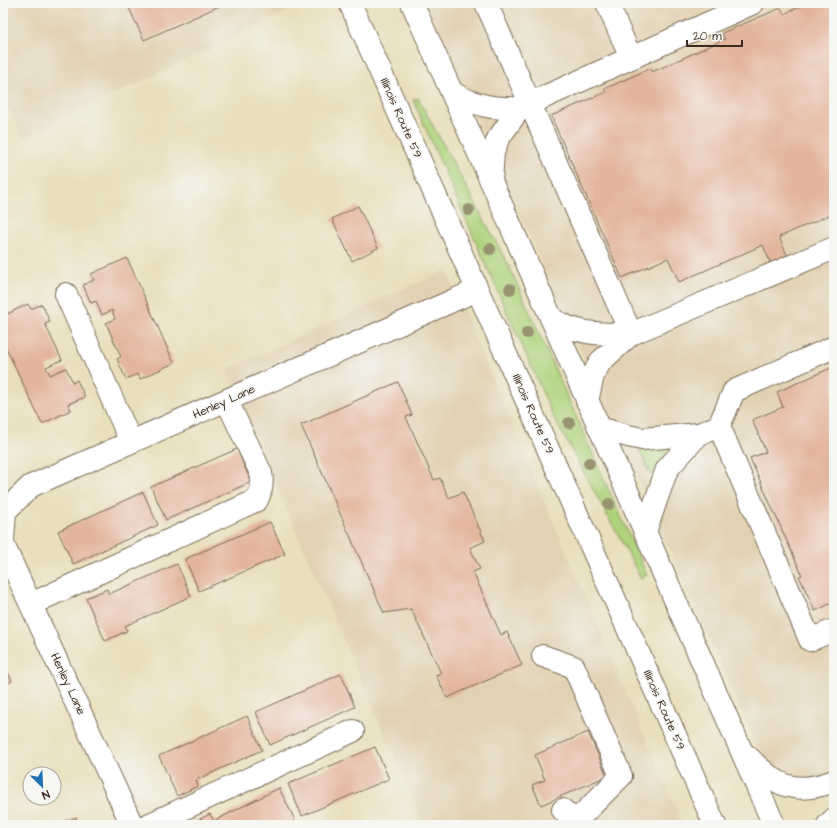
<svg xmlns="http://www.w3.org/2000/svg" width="837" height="828" font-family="'Architects Daughter',sans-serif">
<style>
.built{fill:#e2d2b4}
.green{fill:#afd37c;stroke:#757e4d}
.building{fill:#e4b59d}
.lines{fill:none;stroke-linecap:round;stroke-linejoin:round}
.minor-casing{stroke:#786955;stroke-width:24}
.major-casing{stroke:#786955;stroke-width:24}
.minor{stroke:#fff;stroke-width:22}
.major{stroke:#fff;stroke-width:22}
.tree{fill:#999372}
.labels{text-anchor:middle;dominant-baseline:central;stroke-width:3;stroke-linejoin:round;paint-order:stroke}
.street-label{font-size:12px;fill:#3b2a1e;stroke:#f6f6f2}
</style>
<rect width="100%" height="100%" fill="#f6f6f2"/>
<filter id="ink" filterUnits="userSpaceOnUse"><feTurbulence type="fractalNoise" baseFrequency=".025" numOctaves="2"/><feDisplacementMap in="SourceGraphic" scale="8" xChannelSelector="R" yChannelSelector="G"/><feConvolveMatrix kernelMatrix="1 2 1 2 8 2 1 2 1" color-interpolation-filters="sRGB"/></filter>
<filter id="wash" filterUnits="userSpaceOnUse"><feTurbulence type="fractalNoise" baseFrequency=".012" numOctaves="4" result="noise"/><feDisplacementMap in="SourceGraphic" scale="16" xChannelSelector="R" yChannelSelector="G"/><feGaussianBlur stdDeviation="0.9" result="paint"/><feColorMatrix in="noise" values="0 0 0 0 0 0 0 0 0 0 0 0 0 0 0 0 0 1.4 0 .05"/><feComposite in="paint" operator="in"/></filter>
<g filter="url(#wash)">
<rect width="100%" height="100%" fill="#e9dfbc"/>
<path class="built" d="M 3,3 L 306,3 L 22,138 L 3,95 Z
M 425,3 L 834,3 L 834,768 L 825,776 L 794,780 L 769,765 L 759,750 Z
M 446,270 L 683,825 L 424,825 L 226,370 Z"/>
<path class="green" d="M 418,98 L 508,264 L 647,575 L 641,579 L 630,557 L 553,416 L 413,100 Z
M 677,446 L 667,452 L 652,476 L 649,472 L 638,447 Z"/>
<g id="blocks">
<path class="building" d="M 135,3 L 226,3 L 144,40 L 128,6 Z
M 808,3 L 834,3 L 834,213 L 779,237 L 788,257 L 771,264 L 763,245 L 679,282 L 668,258 L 622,278 L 551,116 L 606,92 L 604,89 L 651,68 L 652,72 L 725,39 L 722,33 L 781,8 L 784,14 Z
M 358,206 L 378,248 L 352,261 L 332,219 Z
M 127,258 L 174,363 L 140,379 L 138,374 L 126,379 L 117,359 L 121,357 L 106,323 L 115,319 L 112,310 L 102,315 L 96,301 L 91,303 L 83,285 L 94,280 L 91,274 Z
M 28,304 L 31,309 L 42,304 L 50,322 L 45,324 L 62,360 L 46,367 L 50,375 L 66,368 L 73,383 L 77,380 L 85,397 L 68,404 L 71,410 L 42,424 L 3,341 L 3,316 Z
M 833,367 L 834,602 L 815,611 L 799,576 L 802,575 L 750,458 L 766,452 L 752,420 L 783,407 L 777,392 Z
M 398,382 L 412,415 L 406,417 L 434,480 L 440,478 L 449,498 L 463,492 L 485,541 L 470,548 L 480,569 L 473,572 L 501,635 L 507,632 L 522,665 L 447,698 L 436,675 L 441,673 L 411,609 L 384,613 L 301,425 Z
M 237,449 L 251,482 L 166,520 L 151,487 Z
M 143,492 L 158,525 L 73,564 L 58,531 Z
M 270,522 L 285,554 L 199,591 L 185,559 Z
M 177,564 L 191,596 L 125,626 L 127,631 L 105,641 L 86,598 L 107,589 L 109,594 Z
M 4,664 L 12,681 L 3,686 L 3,665 Z
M 341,674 L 355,707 L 270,745 L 256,712 Z
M 247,716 L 262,750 L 196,780 L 198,786 L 177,796 L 159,756 Z
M 588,732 L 607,776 L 541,805 L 532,785 L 545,780 L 535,755 Z
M 375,747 L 389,779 L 302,816 L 288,784 Z
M 279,788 L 295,820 L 285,825 L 188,825 L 210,814 L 214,821 Z
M 76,817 L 79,825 L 58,825 Z"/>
</g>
</g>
<g filter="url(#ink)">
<use href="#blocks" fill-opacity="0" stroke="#786955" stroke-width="1"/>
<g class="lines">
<g class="minor-casing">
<path id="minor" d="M 486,3 L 631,334
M 607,3 L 631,58
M 453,93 C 475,106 495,109 520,108 L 753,3
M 491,181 L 493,153 L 498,139 L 520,108
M 66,294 L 131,442
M 551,318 C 576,335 602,334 631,334
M 587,401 L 593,376 L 600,362 L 631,334 L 834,248
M 719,426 L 810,640 L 834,630
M 599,428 L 628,436 L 642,439 L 699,434 L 719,426 L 734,391 L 834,347
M 645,532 L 667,469 L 699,434
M 3,541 L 5,511 L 31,486 L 477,290
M 3,544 L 132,825
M 31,604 L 257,500 C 262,490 263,483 261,473 L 227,401
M 543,656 L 574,667 L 621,776 L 575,822 L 563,810
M 148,825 L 353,731"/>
</g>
<g class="major-casing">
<path id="major" d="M 350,3 L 715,825
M 412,3 L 491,181 L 774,825
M 747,756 C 776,786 794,796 834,781
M 828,825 L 834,819"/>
</g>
<use href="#minor" class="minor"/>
<use href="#major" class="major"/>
</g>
<g class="tree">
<circle cx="469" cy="210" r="6"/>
<circle cx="490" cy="249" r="6"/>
<circle cx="510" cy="289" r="6"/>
<circle cx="527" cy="333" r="6"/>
<circle cx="569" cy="423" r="6"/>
<circle cx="589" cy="463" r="6"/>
<circle cx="609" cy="504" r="6"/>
</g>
</g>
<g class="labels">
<g class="street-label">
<text transform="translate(401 118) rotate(66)">Illinois Route 59</text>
<text transform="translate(224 402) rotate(-24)">Henley Lane</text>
<text transform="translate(533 414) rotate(66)">Illinois Route 59</text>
<text transform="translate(68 684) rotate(65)">Henley Lane</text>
<text transform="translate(664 710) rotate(66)">Illinois Route 59</text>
</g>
</g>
<rect width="837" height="828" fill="none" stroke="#f6f6f2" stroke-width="16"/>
<g transform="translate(42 786) rotate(156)"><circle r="19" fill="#f6f6f2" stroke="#aba49d"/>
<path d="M0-3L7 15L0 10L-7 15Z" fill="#1f6fb2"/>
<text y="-6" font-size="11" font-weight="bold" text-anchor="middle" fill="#3b2a1e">N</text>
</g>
<path d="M687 40v6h55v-6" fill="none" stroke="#3b2a1e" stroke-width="2"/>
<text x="693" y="40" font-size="12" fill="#3b2a1e" stroke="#f6f6f2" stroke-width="3" paint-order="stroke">20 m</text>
</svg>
